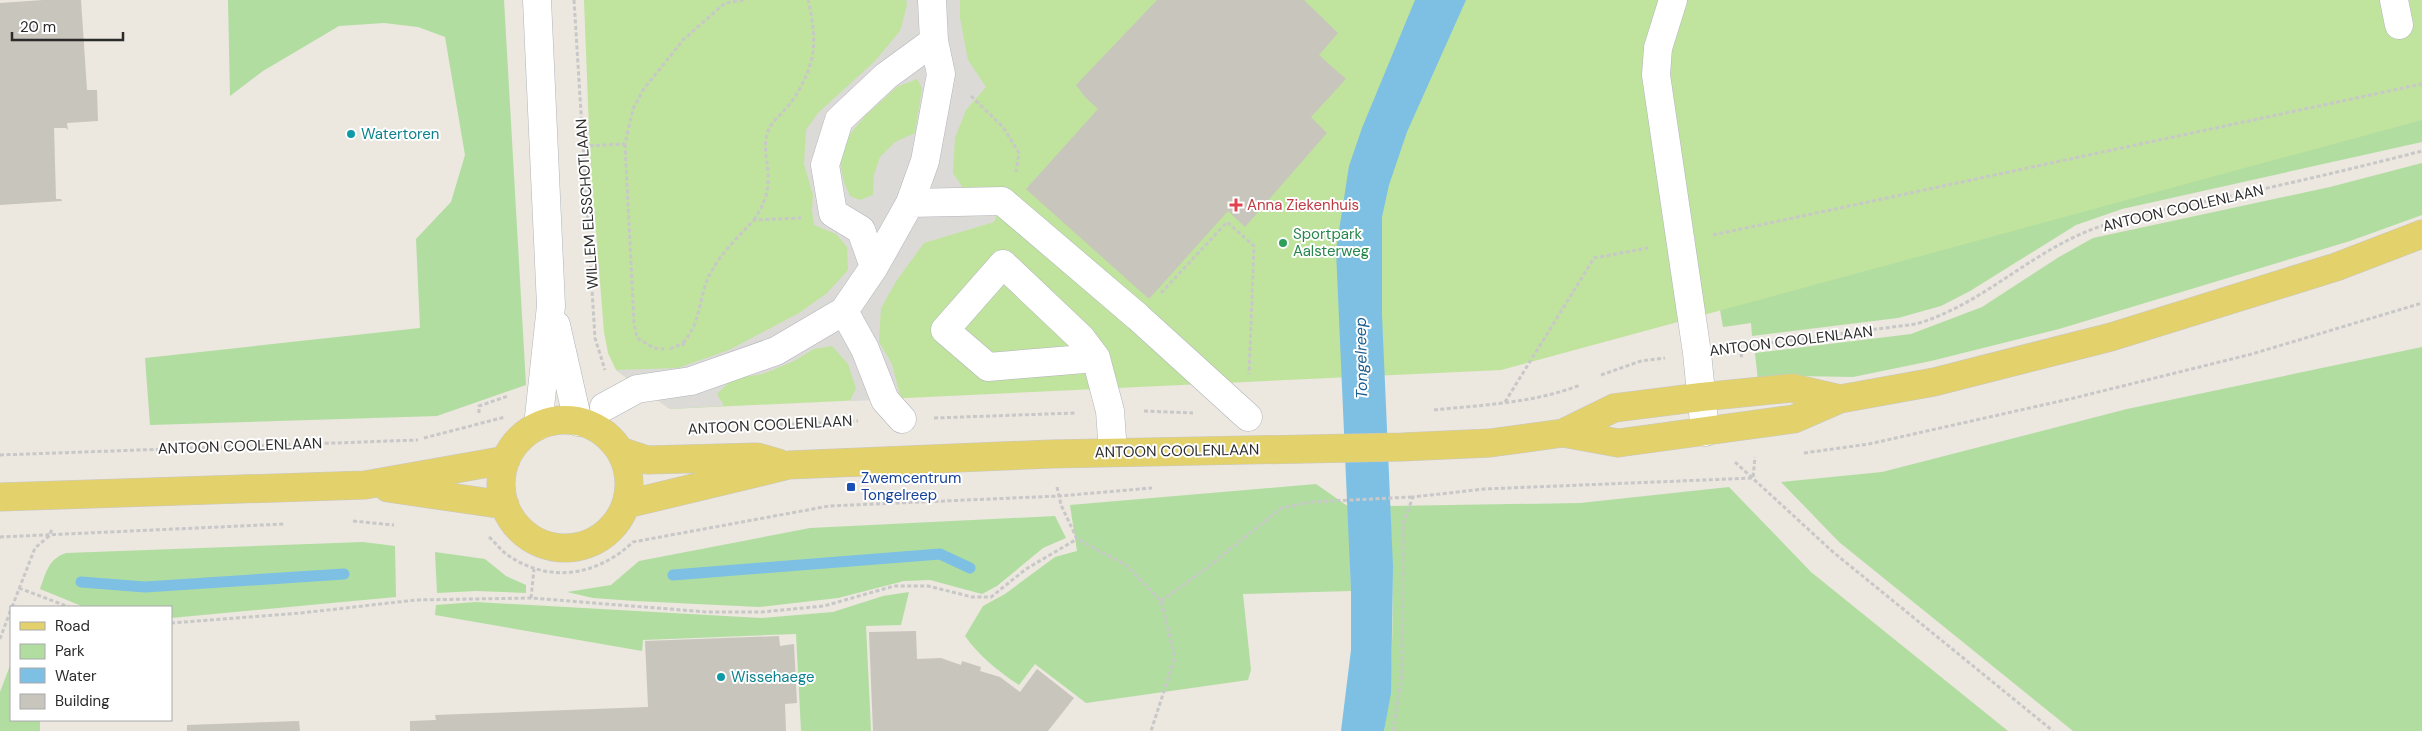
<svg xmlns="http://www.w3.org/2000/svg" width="2422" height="731" font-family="'DM Sans',sans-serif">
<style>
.green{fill:#b1dda1}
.pitch{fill:#c0e39e}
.plaza{fill:#dcdad6;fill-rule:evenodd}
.water{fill:#7dc0e3}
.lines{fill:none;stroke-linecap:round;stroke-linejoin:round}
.stream{stroke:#7dc0e3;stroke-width:11}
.building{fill:#c8c5bd}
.minor-casing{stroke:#b2b4bd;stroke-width:29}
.major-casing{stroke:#c8c8c8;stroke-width:29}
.path{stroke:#c8c8c8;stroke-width:3;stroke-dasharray:4 2.5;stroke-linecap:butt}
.minor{stroke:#fff;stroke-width:28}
.major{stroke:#e3d16c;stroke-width:28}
.culture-dot{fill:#0f9aa8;stroke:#fff;stroke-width:2}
.health-dot{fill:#e0444e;stroke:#fff;stroke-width:2}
.leisure-dot{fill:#2e9e5b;stroke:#fff;stroke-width:2}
.transit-dot{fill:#1a4fb4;stroke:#fff;stroke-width:2}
.labels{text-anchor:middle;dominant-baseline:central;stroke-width:4;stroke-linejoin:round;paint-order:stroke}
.culture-label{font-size:15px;fill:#0d838f;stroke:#fff;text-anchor:start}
.street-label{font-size:15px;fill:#2b2b2b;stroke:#fff}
.health-label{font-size:15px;fill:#be3a42;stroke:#fff;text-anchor:start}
.leisure-label{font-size:15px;fill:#27864d;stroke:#fff;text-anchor:start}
.transit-label{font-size:15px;fill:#164399;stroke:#fff;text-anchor:start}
.water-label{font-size:16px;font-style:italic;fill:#1b5e90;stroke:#fff}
</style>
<rect width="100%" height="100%" fill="#ece7df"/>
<path class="green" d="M 228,0 L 504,0 L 526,385 L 437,416 L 150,425 L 145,358 L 420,328 L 416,239 L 451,202 L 465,155 L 445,37 L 418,27 L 384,23 L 339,26 L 263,71 L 230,96 Z
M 2422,90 L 2422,142 L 2122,209 L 2076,225 L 1970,291 L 1941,306 L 1898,318 L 1752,336 L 1751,323 L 1723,327 L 1708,242 Z
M 2422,163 L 2422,215 L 2350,241 L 2059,329 L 1931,361 L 1853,377 L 1795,376 L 1758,381 L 1755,353 L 1911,334 L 1982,307 L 2059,257 L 2093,238 L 2330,187 Z
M 2422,347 L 2422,731 L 2073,731 L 1839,542 L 1781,482 L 1882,472 L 2127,409 Z
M 1316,484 L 1349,507 L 1351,591 L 1243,594 L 1251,670 L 1248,680 L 1086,703 L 1035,664 L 1019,685 C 999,672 979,656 965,636 L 983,606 L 1005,594 L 1055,557 L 1077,551 L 1070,505 Z
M 1729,487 L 1811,572 L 2008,731 L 1384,731 C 1396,657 1393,580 1390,506 L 1580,503 Z
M 1055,516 L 1066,538 L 1043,548 L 997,586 L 982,594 L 930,580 L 904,581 L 838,598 L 759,607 L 635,601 L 593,598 L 567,592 L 611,585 L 639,561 L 810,528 Z
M 363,542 L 395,546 L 396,597 L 171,618 L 171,607 L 84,607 L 40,589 C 46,573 48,559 66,553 Z
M 435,552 L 485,559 L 506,576 L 526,585 L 526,593 L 476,591 L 437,593 Z
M 909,592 L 901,625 L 866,626 L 871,731 L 801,731 L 796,634 L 643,640 L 642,651 L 435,615 L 436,605 L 476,602 L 761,618 L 833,612 L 883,596 Z
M 11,663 L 11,720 L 40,720 L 40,731 L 0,731 L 0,692 Z"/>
<path class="pitch" d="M 584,0 L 2422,0 L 2422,120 L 1501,370 L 670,409 L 616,370 L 608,353 L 604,332 L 590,155 Z"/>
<path class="plaza" d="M 906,0 L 960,0 L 960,18 L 968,60 L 986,87 L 966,110 L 955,138 L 953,173 L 965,191 L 1002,201 L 994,222 L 924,243 L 897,280 L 881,308 L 879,342 L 892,364 L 901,399 L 850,401 L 856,388 L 848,364 L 832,346 L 814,349 L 794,361 L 763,374 L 732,379 L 717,394 L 724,406 L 670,409 L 616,370 L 678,368 L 729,350 L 799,313 L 827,293 L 848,270 L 847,247 L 836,234 L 814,225 L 812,210 L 813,195 L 804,164 L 806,130 L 818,113 L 875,61 L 900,31 L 907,5 ZM 917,79 L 922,88 L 915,133 L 895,142 L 880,157 L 874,175 L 873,195 L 860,200 L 850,196 L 844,182 L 840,163 L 844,141 L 866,115 L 897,87 Z"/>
<path class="water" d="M 1415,0 L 1466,0 L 1407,132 L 1389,185 L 1382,217 L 1382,315 L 1393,566 L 1391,693 L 1384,731 L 1341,731 L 1351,650 L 1351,591 L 1336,250 L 1349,166 L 1362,128 Z"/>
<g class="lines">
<path class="stream" d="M 673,575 L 940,554 L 970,568
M 81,582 L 145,587 L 344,574"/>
</g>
<path class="building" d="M 43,0 L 81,0 L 87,90 L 97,90 L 98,121 L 67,123 L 68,130 L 66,128 L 54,128 L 56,199 L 61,199 L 62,201 L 0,205 L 0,3 Z
M 1157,0 L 1304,0 L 1338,33 L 1319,55 L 1346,79 L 1311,117 L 1327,133 L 1245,227 L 1228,211 L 1149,299 L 1026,189 L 1098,109 L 1085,97 L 1076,85 Z
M 916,631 L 917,659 L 941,658 L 961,665 L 962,661 L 981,667 L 980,671 L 1000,677 L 1020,692 L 1037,669 L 1074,698 L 1048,731 L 873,731 L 869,632 Z
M 779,636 L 780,646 L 794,644 L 797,703 L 785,704 L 786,731 L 410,731 L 410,721 L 436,720 L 435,715 L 648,707 L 645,641 Z
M 299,721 L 300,731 L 187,731 L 187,725 Z"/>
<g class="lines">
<g class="minor-casing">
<path id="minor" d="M 537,0 L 551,306 L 538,426
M 1673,0 L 1658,48 L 1656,75 L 1697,353 L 1705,432
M 2394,0 L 2399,25
M 910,203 L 925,161 L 941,74 L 934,41 L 932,0
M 874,267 L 861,230 L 833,213 L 825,165 L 839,120 L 886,76 L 934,41
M 844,311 L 865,349 L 885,400 L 902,419
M 556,325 L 578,422
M 1096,358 L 988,367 L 945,330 L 1003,264 L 1081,338 L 1096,358 L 1110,411 L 1113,452
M 604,407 L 637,389 L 691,381 L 776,351 L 844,311 L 874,267 L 910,203 L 1002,201 L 1138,317 L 1248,417"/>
</g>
<g class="major-casing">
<path id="major" d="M501 484a64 64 0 1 1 128 0a64 64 0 1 1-128 0Z
M 1563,433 L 1618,443 L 1794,419 L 1840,399 L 1934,382 L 2111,337 L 2336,267 L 2422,234
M 620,451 L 647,460 L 757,457 L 778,463
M 388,488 L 505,505
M 0,497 L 365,485 L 506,460
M 627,504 L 789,465 L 1051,454 L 1402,447 L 1490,443 L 1563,433 L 1614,408 L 1701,397 L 1792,388 L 1840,399"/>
</g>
<path class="path" d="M 574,0 L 595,338 L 605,370
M 971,96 L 1003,127 L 1019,153 L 1016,172
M 625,144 L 634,323 L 637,338 L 654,348 L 664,349
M 583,146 L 625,144 L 633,109 L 643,90 L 683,40 L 725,3 L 744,0
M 754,220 C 762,207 768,196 768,181 C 769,164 762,148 768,131 C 772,121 785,111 792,101 C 816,66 818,41 808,0
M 1713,235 L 2422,84
M 1161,293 L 1227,222 L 1254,246 L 1249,374
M 683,343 C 701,322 698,302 708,278 C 718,256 738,237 754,220 L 801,218
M 1740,347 L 1742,359
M 1731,348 L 1916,324 C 1981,305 2026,256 2088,231 C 2127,215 2171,209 2212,200 C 2283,185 2352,169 2422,151
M 670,349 L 683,343 L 684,347
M 1601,375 L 1641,361 L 1665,358
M 1505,402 L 1594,258 L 1648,248
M 1434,410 C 1481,405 1535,403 1580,385
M 1144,411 L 1193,413
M 479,413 L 479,406 L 508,396
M 934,418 L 1075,413
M 772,425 L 858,421
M 424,438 L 505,417
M 1804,453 L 1869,444 L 2074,398 L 2252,354 L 2422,303
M 0,455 L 418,440
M 1735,462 L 1833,552 L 2053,731
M 1057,487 L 1061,505 L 1077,539 L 1126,565 L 1161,601 L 1175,657 L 1151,731
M 353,521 L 394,525
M 0,537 L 284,524
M 489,537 C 496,543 501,551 509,556 C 551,584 598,575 633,542 L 829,506 L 1059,496 L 1152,488
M 19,588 L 69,607
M 531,598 L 534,569
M 1161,601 L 1204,570 L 1281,508 L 1311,502 L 1412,497
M 12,607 L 35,548 L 49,536 L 52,529
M 171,623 L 301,613 L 416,600 L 531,598 L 707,612 L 762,612 L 824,606 L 894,586 L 928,586 L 972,597 L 991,597 L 1026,569 L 1077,539
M 0,639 L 11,609
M 1393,731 L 1402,674 L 1403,523 L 1413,497 L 1484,489 L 1753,478 L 1755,457"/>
<use href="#minor" class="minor"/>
<use href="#major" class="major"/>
</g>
<g class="culture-dot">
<circle cx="351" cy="134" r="5"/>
<circle cx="721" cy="677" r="5"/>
</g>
<path class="health-dot" d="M1233.5 197.5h5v5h5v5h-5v5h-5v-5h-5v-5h5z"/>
<circle class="leisure-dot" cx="1283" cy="243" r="5"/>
<rect class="transit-dot" x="846" y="482" width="10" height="10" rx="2.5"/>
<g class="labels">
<g class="culture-label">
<text x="361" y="134">Watertoren</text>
<text x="731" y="677">Wissehaege</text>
</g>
<g class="street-label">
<text transform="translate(587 204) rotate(-94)">WILLEM ELSSCHOTLAAN</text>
<text transform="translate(2183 208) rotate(-13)">ANTOON COOLENLAAN</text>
<text transform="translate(1791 341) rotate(-7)">ANTOON COOLENLAAN</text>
<text transform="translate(770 425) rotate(-3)">ANTOON COOLENLAAN</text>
<text transform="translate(240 446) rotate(-2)">ANTOON COOLENLAAN</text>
<text transform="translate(1177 451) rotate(-1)">ANTOON COOLENLAAN</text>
</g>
<g class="health-label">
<text x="1247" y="205">Anna Ziekenhuis</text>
</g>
<g class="leisure-label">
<text x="1293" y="234">Sportpark<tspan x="1293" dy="17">Aalsterweg</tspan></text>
</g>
<g class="transit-label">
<text x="861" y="478">Zwemcentrum<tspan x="861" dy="17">Tongelreep</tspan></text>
</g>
<g class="water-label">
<text transform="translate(1361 358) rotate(-91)">Tongelreep</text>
</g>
</g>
<rect x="10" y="606" width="162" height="115" fill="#ffffff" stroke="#aaaaaa"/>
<rect x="20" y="622" width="25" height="8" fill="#e3d16c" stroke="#aaaaaa"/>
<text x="55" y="631" font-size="15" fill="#2b2b2b">Road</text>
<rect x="20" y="644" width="25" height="15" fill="#b1dda1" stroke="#aaaaaa"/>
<text x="55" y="656" font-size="15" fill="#2b2b2b">Park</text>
<rect x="20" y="668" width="25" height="15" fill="#7dc0e3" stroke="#aaaaaa"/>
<text x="55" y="681" font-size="15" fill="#2b2b2b">Water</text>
<rect x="20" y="694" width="25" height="15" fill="#c8c5bd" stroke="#aaaaaa"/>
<text x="55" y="706" font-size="15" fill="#2b2b2b">Building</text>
<path d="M12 32v8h111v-8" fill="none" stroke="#2b2b2b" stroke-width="2.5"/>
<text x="20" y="32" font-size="15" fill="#2b2b2b" stroke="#ffffff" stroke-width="4" paint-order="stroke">20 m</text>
</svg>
